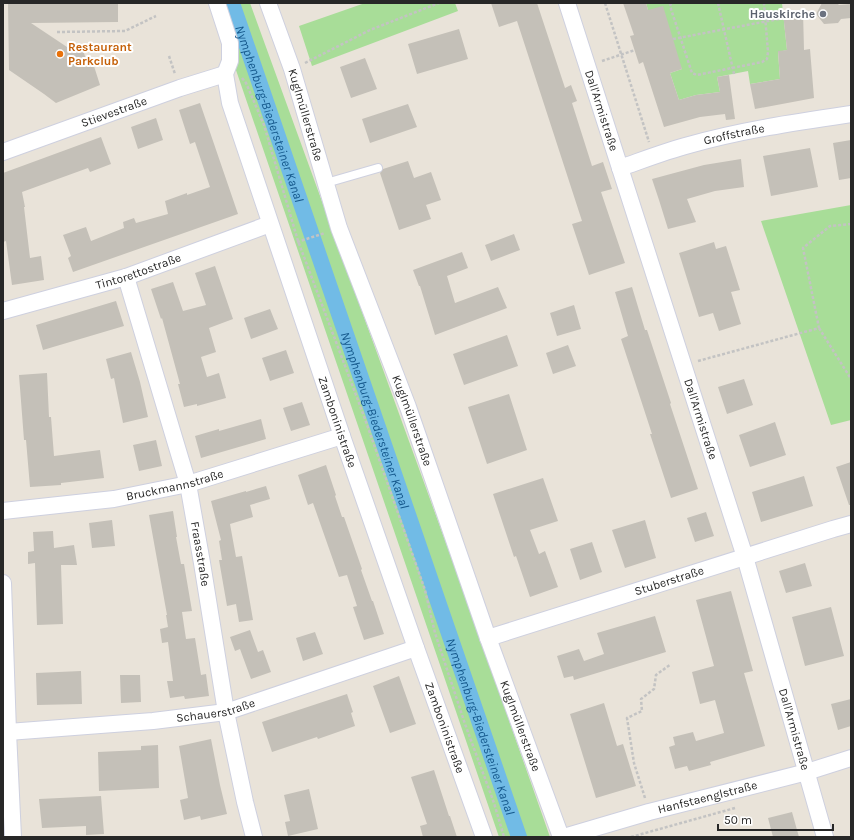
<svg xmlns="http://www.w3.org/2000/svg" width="854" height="840" font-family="Karla,sans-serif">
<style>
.green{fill:#a8dd98}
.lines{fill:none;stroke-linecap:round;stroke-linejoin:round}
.canal{stroke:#71bbe6;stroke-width:16}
.building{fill:#c4c0b8}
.service-casing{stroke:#ced0df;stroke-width:10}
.minor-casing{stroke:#ced0df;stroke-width:18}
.path{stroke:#c3c3c3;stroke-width:2.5;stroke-dasharray:3 2;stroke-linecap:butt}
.service{stroke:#fff;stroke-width:8}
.minor{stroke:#fff;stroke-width:16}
.worship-dot{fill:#6b7280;stroke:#fff;stroke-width:1.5}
.food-dot{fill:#e8710a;stroke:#fff;stroke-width:1.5}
.labels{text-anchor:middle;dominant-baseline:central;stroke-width:4;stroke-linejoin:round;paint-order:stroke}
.worship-label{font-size:12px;font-weight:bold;fill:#5b616d;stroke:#fff;text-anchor:end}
.food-label{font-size:12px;font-weight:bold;fill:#c56008;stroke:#fff;text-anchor:start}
.street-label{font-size:12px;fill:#272727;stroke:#fff}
.water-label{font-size:13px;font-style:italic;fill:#15588c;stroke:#fff}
</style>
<rect width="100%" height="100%" fill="#e9e3d9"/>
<path class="green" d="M 213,3 L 250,3 L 471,612 L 550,837 L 499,837 Z
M 365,3 L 455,3 L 458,11 L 312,66 L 299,26 Z
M 646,3 L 782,3 L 787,50 L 778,52 L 780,79 L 750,84 L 748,71 L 717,77 L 720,92 L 696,95 L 679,100 L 670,73 L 682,69 L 648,10 Z
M 851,205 L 851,420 L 831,425 L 761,221 Z"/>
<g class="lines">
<path class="canal" id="s1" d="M 232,3 L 519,837"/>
</g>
<path class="building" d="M 8,3 L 118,3 L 118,22 L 31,23 L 70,49 L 81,43 L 87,63 L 93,63 L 100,85 L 56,103 L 44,94 L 9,70 Z
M 491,3 L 537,3 L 565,88 L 571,85 L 577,101 L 572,103 L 592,166 L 603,162 L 612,189 L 601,192 L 625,263 L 589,275 L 572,224 L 582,221 L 517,21 L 499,27 Z
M 623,3 L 646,3 L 648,10 L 663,6 L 682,69 L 670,73 L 679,100 L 696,95 L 720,92 L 717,77 L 729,75 L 735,119 L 726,120 L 725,114 L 700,117 L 664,127 L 643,62 L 639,64 L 630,36 L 634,35 Z
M 822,3 L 837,3 L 839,5 L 851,4 L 851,18 L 841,19 L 838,23 L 824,24 L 816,14 Z
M 803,11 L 804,50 L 810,49 L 814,98 L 755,109 L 750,84 L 780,79 L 778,51 L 787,50 L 783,13 Z
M 459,29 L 468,59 L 417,74 L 408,44 Z
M 365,58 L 377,89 L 351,98 L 340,67 Z
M 200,103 L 238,214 L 73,272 L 68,258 L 71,256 L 63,235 L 86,227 L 91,241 L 124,228 L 123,222 L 134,218 L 136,223 L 168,214 L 165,201 L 187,193 L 187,195 L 210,187 L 195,142 L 190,144 L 179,110 Z
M 408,104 L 417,127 L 370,143 L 362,119 Z
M 156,118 L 163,140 L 138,149 L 131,127 Z
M 101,137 L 111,164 L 90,172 L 88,168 L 22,192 L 25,207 L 24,207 L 30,258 L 41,256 L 44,280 L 12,285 L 6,241 L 3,242 L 3,173 Z
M 851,140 L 851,178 L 839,180 L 833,143 Z
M 810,148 L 818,187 L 771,196 L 763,156 Z
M 741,159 L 744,187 L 715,191 L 687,199 L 696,222 L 668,229 L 659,200 L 652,179 L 704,165 Z
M 408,161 L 414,178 L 431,172 L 441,200 L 426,205 L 431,219 L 399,230 L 380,173 L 383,169 Z
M 514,234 L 520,250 L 491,261 L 485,245 Z
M 714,242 L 716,249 L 726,246 L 740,290 L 731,292 L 741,324 L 719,331 L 713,313 L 699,317 L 679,253 Z
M 462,252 L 468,268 L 447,276 L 455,303 L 498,287 L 507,308 L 435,335 L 420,286 L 419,286 L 413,270 Z
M 215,266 L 233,319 L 209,328 L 216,352 L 201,357 L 207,377 L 219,373 L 226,398 L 197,406 L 197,404 L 184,407 L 178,384 L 180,384 L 162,318 L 161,319 L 151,289 L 173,282 L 183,311 L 206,305 L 195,273 Z
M 632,287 L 645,330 L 647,330 L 671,403 L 670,404 L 698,489 L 671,498 L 650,434 L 652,434 L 621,339 L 628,336 L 615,292 Z
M 116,301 L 124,326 L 43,350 L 36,325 Z
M 574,305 L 581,329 L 557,336 L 550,313 Z
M 270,309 L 278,329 L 251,339 L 244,318 Z
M 507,335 L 518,366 L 464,385 L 453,354 Z
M 568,345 L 576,366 L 553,374 L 546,353 Z
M 286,350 L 294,373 L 270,381 L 262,358 Z
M 131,352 L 140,382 L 148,417 L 123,423 L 114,378 L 111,379 L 106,359 Z
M 47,373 L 49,417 L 51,417 L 54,456 L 100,450 L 104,478 L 61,483 L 61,485 L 30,487 L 26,440 L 24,440 L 19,375 Z
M 744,379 L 753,405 L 727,414 L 718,387 Z
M 509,394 L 527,450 L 487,464 L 468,407 Z
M 302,402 L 310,425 L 291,431 L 283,408 Z
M 261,419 L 266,439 L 201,458 L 195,436 L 219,429 L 219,431 Z
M 775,422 L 786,455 L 750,467 L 739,435 Z
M 156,440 L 162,466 L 139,471 L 133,445 Z
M 851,462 L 851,505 L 849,505 L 836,467 Z
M 326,465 L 336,495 L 335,496 L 342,517 L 344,517 L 362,569 L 361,570 L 372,601 L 373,601 L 384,634 L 364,640 L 353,607 L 357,606 L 347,575 L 339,577 L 313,503 L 308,505 L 298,475 Z
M 804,476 L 813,506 L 761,522 L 752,492 Z
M 543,478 L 558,521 L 530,530 L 539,554 L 545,551 L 558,587 L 530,597 L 516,556 L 514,557 L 493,494 Z
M 266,486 L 270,499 L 250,505 L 253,517 L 230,524 L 236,557 L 242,556 L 253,620 L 239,622 L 236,604 L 227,606 L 219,560 L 222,560 L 219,541 L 221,540 L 211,501 L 246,491 L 246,492 Z
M 173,511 L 177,537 L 176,537 L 181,564 L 184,564 L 192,611 L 182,612 L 186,639 L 195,638 L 201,675 L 206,674 L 209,696 L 185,699 L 184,696 L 170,698 L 167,681 L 173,681 L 170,658 L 168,642 L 162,643 L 160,629 L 168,627 L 166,615 L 167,615 L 149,515 Z
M 706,512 L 714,536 L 695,542 L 687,518 Z
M 112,520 L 115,546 L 92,548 L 89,523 Z
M 645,520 L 656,558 L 625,568 L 612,530 Z
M 53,531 L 54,548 L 74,545 L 77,565 L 61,565 L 63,624 L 37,625 L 35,563 L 28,564 L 28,552 L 34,551 L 33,532 Z
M 592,542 L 602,572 L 580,580 L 570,549 Z
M 805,563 L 812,586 L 786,593 L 779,571 Z
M 731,591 L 753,671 L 744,673 L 765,746 L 710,762 L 711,765 L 689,771 L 687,766 L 675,769 L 669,747 L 675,745 L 673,737 L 693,732 L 696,741 L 724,733 L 715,700 L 700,704 L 692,672 L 714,666 L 696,600 Z
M 831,607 L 844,656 L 805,666 L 792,617 Z
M 655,616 L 666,652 L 574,680 L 573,676 L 564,678 L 557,656 L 579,649 L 584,661 L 604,654 L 597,633 Z
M 250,630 L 258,652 L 263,650 L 271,672 L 251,679 L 240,649 L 235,651 L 230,637 Z
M 315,632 L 323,654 L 303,661 L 296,638 Z
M 81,671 L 82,704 L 37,705 L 36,673 Z
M 120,675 L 140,675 L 141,702 L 121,703 Z
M 399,676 L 416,724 L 390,733 L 373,686 Z
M 347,694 L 353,712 L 351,713 L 355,726 L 318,739 L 317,737 L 272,752 L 262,722 Z
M 851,699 L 851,726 L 838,730 L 831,704 Z
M 604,703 L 617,746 L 623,744 L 636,786 L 596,798 L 570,714 Z
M 211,739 L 220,785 L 227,814 L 201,820 L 200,816 L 184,820 L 180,800 L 188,798 L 179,746 Z
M 158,745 L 159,788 L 99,791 L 98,752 L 141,750 L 141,746 Z
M 434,770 L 449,816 L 450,816 L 457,837 L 423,837 L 420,826 L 427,824 L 411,777 Z
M 309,789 L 318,829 L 288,836 L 285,822 L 290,821 L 284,795 Z
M 101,796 L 104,834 L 86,835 L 86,826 L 42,828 L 39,799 Z
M 792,812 L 799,837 L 773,837 L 768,818 Z"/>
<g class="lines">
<g class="service-casing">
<path id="service" d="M 326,183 L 378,168"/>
</g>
<g class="minor-casing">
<g id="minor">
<path id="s2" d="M 217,3 L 230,43 L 230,61 L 225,74 L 230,103 L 342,436 L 416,648 L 484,837"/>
<path id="s3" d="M 268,3 L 292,69 L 339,228 L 408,407 L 488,638 L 561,837"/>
<path id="s4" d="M 567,3 L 745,557 L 825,837"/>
<path id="s5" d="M 3,152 L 180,88 L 225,74"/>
<path id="s6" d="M 620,168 C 643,160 666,151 689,145 C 742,130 797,122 851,114"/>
<path id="s7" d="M 126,277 L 188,484 L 202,563 L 226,712 L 245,802 L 254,837"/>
<path id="s8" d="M 3,311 L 126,277 L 270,224"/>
<path id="s9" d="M 3,511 L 114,499 L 188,484 L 342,436"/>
<path d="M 3,583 L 8,732 L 13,837"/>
<path id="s10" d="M 488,638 L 833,529 L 851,524"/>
<path id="s11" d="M 8,732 L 153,721 L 226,712 L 416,648"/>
<path id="s12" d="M 564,837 L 649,812 L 807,772 L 851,758"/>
</g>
</g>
<path class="path" d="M 605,3 L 649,142
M 671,3 L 670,6 L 692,73 L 697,75 L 762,62 L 767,59 L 768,52 L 764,3
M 718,3 L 734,74
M 57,32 L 125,31 L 156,16
M 673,39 L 784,18
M 169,56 L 175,74
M 602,61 L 635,50
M 305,63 L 370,30 L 439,3
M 242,78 L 246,83 L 264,125 L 298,241 L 365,419 L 425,590 L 435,633 L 465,724 L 494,803 L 504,837
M 297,242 L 325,233
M 819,328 L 851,379
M 698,361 L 819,328 L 803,248 L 830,226 L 851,224
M 645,798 L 634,763 L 627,718 L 642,711 L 641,699 L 654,689 L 656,675 L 671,664
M 631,837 L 735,808"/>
<use href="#service" class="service"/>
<use href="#minor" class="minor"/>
</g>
<circle class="worship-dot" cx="823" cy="14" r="4"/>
<circle class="food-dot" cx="60" cy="54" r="4"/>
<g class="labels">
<g class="worship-label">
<text x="815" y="14">Hauskirche</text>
</g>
<g class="food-label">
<text x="68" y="47">Restaurant<tspan x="68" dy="14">Parkclub</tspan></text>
</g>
<g class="street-label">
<text stroke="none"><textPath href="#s4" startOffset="113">Dall'Armistraße</textPath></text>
<text stroke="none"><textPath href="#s5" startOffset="118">Stievestraße</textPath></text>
<text stroke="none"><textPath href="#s3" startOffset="118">Kuglmüllerstraße</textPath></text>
<text stroke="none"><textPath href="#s6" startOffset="119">Groffstraße</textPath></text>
<text stroke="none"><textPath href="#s8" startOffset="141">Tintorettostraße</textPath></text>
<text stroke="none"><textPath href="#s4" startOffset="437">Dall'Armistraße</textPath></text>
<text stroke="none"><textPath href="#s3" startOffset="442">Kuglmüllerstraße</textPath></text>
<text stroke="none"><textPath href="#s2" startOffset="440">Zamboninistraße</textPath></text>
<text stroke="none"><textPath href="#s9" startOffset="174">Bruckmannstraße</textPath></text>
<text stroke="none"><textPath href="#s7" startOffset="287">Fraasstraße</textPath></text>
<text stroke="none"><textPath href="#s10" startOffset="190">Stuberstraße</textPath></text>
<text stroke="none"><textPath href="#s11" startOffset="209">Schauerstraße</textPath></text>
<text stroke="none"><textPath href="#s3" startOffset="766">Kuglmüllerstraße</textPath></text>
<text stroke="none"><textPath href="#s2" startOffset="764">Zamboninistraße</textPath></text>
<text stroke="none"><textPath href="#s4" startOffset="761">Dall'Armistraße</textPath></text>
<text stroke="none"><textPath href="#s12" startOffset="149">Hanfstaenglstraße</textPath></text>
</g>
<g class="water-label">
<text stroke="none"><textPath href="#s1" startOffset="117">Nymphenburg-Biedersteiner Kanal</textPath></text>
<text stroke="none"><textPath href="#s1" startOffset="441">Nymphenburg-Biedersteiner Kanal</textPath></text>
<text stroke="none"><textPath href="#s1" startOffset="765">Nymphenburg-Biedersteiner Kanal</textPath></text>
</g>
</g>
<rect width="854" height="840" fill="none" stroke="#272727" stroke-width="8"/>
<path d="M718 824v6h115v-6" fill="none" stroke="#272727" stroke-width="2"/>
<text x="724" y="824" font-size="12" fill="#272727" stroke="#ffffff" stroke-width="3" paint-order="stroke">50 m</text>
</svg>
